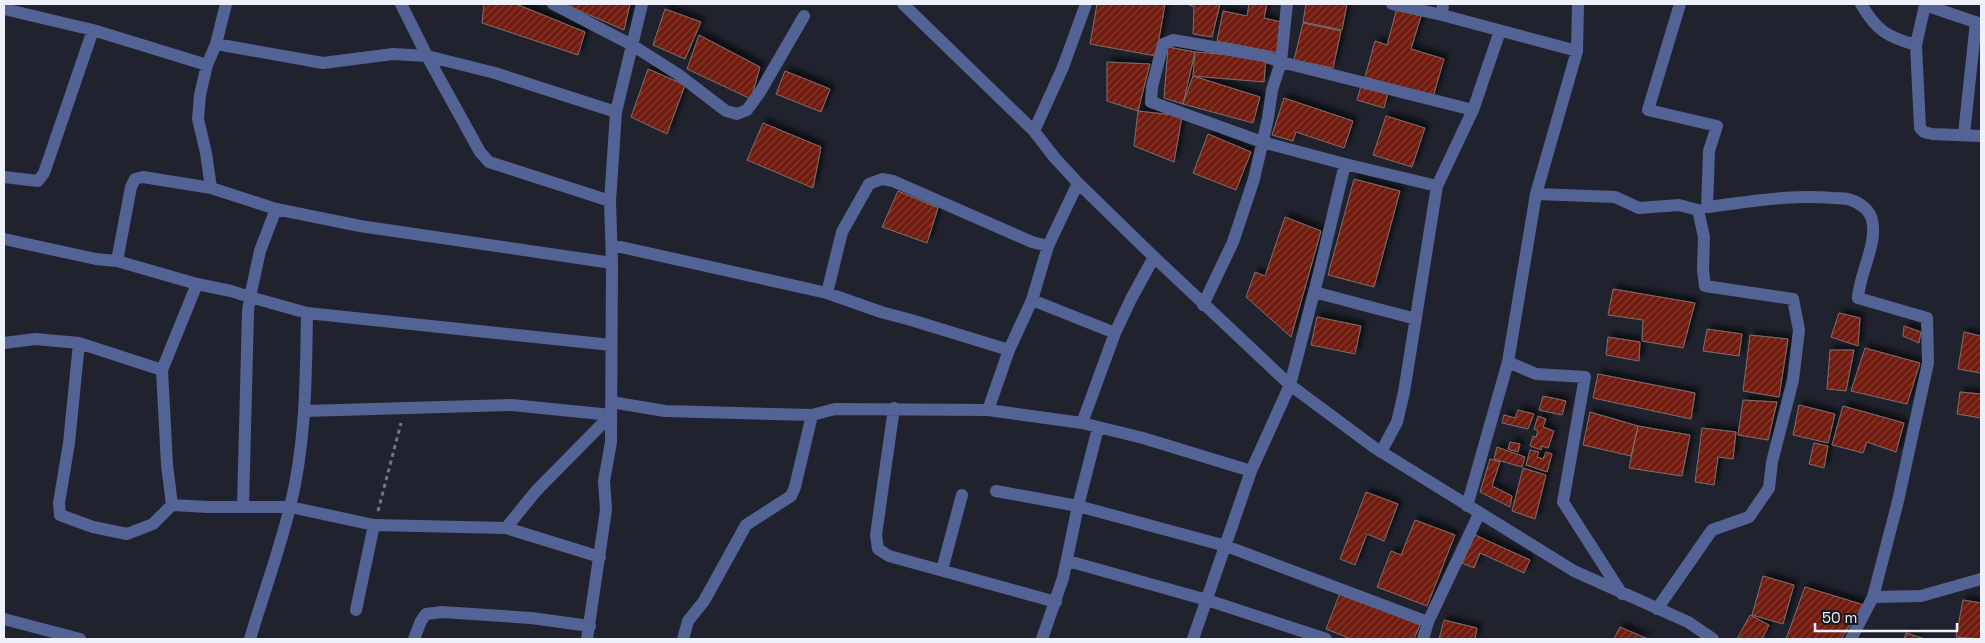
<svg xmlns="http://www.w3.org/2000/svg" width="1985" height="643" font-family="'Space Grotesk',sans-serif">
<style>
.building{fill:url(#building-hatch);stroke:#7f6e6b;filter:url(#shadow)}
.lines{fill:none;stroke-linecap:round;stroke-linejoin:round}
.path{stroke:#747781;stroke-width:3;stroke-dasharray:4 4;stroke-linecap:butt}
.street{stroke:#536395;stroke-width:12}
</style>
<defs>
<pattern id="building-hatch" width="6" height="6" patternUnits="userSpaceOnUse" patternTransform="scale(1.25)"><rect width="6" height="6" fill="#711a10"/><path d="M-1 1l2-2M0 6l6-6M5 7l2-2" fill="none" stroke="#863c34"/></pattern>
<filter id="shadow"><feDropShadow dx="4.5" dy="-4.5" stdDeviation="2.5" flood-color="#0009"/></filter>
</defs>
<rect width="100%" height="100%" fill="#20232e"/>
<path class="building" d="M 484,4 L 516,4 L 585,32 L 578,55 L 482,23 Z
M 564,4 L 630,4 L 624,30 Z
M 1097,4 L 1165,4 L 1156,56 L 1090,44 Z
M 1187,4 L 1220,4 L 1212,37 L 1193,34 L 1194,7 Z
M 1249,4 L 1267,4 L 1264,18 L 1285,23 L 1279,53 L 1217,41 L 1223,11 L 1247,16 Z
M 1306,4 L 1347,4 L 1342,30 L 1303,22 Z
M 1397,8 L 1421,16 L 1411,49 L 1444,59 L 1433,97 L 1365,77 L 1375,41 L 1387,45 Z
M 665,9 L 701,22 L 685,59 L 653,45 Z
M 1303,23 L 1341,31 L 1333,68 L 1294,60 Z
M 699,35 L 760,67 L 751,99 L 687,69 Z
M 1168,47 L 1195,52 L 1183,104 L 1164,98 Z
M 1195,52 L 1266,58 L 1264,82 L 1193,76 Z
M 1107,62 L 1150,64 L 1138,111 L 1107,101 Z
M 648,69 L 685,85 L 667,134 L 631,117 Z
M 785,71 L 830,89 L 821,112 L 776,94 Z
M 1193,76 L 1260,97 L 1253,123 L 1183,104 Z
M 1361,86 L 1388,93 L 1384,108 L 1357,100 Z
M 1284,98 L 1353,121 L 1344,148 L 1296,132 L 1293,141 L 1272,135 Z
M 1138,111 L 1182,116 L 1174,162 L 1134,146 Z
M 1386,116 L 1425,128 L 1412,167 L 1373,155 Z
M 763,123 L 821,147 L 813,188 L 747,160 Z
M 1208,134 L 1251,152 L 1236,190 L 1193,173 Z
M 1354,179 L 1400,191 L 1374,287 L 1328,275 Z
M 898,191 L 938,208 L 927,243 L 882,227 Z
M 1285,217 L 1321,231 L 1291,337 L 1246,297 L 1255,272 L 1265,276 Z
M 1613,289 L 1695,303 L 1683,348 L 1642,341 L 1643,320 L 1608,315 Z
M 1839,313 L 1860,318 L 1858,346 L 1831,337 Z
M 1317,317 L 1361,326 L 1355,354 L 1311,345 Z
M 1904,326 L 1921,332 L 1919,343 L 1903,336 Z
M 1707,329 L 1742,334 L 1739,356 L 1703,351 Z
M 1964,332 L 1981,336 L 1981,373 L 1958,369 Z
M 1750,335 L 1788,339 L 1779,397 L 1743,391 Z
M 1608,337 L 1640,342 L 1639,361 L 1606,355 Z
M 1865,348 L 1920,363 L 1907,404 L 1851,391 Z
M 1830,350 L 1854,350 L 1846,391 L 1827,389 Z
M 1598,374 L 1695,393 L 1691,419 L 1593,398 Z
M 1960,392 L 1981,394 L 1981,418 L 1957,414 Z
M 1543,396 L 1566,401 L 1562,415 L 1539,410 Z
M 1743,400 L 1777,402 L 1768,440 L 1738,435 Z
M 1799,405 L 1835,414 L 1828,443 L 1793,435 Z
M 1843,406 L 1904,423 L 1896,452 L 1867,442 L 1863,453 L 1832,445 Z
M 1518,410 L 1534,414 L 1528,429 L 1502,423 L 1504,415 L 1515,418 Z
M 1590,412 L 1638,426 L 1631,456 L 1583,445 Z
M 1538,416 L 1546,419 L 1543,427 L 1554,431 L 1548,448 L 1542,446 L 1541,450 L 1530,446 L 1533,436 L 1536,437 L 1538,431 L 1534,429 Z
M 1638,426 L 1690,435 L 1682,476 L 1629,468 Z
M 1702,428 L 1736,432 L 1733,459 L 1718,457 L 1714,485 L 1695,482 Z
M 1510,442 L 1520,444 L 1518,452 L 1508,449 Z
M 1814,443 L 1828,446 L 1824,468 L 1809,464 Z
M 1497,447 L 1525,457 L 1522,467 L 1494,459 Z
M 1530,450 L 1539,452 L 1537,457 L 1543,459 L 1546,452 L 1552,454 L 1547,472 L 1526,465 Z
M 1490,459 L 1500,462 L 1492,486 L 1512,496 L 1510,507 L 1480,492 Z
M 1523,468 L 1546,475 L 1535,519 L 1512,511 Z
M 1366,492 L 1398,504 L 1384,541 L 1367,534 L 1355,565 L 1340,559 Z
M 1415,520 L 1455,535 L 1427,606 L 1377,587 L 1391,551 L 1401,555 Z
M 1475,535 L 1530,560 L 1524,573 L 1480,553 L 1474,568 L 1462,563 Z
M 1763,576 L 1794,585 L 1783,624 L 1752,615 Z
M 1805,587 L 1864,605 L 1841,639 L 1786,639 Z
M 1340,593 L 1420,625 L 1414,639 L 1351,639 L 1326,629 Z
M 1963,600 L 1981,603 L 1981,639 L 1956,637 Z
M 1750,615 L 1769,625 L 1762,639 L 1737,639 Z
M 1444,620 L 1477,628 L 1475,639 L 1439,639 Z
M 1620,627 L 1648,639 L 1614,639 Z
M 1906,633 L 1925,639 L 1904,639 Z"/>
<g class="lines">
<path class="path" d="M 378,511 L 401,423"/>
<path class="street" d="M 401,4 L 427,56 L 480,152 L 489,162 L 610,201
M 553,4 L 632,45 L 679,75 L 726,111 L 737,114 L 747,110 L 760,92 L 804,16
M 903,4 L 1034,131 L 1054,157 L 1078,183 L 1154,257 L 1290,385 L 1375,448 L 1574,571 L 1688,622 L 1713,639
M 1392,4 L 1442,15
M 1443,4 L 1442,15 L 1577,51
M 1578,4 L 1577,51 L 1536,194 L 1508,362 L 1536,374 L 1585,377 L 1563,502 L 1622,594
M 1680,4 L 1648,110 L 1717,126 L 1709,151 L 1707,207 C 1749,202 1791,194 1833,198 C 1839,198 1846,198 1851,200 C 1860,203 1870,210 1872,220 C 1878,244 1859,274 1858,298 L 1927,318 L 1928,363 L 1898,501 L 1873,597 L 1851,639
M 1861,4 C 1876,30 1887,37 1916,45 L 1920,128 L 1924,132 L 1932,134 L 1981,136
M 4,9 L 93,30
M 216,44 L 323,63 L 393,54 L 427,56 L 495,73 L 616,112
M 1916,45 L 1925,5 L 1981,24
M 207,65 L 200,95 L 198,119 L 206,153 L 211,188 L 276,209
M 1034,131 L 1063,67 L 1086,4
M 1964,134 L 1976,22
M 1345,164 L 1262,142 L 1151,102 L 1152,87 L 1163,44 L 1173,40 L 1264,56 L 1281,62 L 1473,110
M 4,177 L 38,181 L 44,173 L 93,30 L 207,65 L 216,44 L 226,4
M 1536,194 L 1615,197 L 1639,208 L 1679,205 L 1698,210 L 1704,237 L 1703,270 L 1705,286 L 1793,299 L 1799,330 L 1793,380 L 1772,462 L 1769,488 L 1749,517 L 1712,530 L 1657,609
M 4,239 L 96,259 L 117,261 L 197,284 L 231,291 L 250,297 L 260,251 L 276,209 L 360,226 L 612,263
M 612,245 L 827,293 L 881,312 L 911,320 L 1009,350 L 1032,300 L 1048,246
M 117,261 L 131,187 L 135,179 L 143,177 L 211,188
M 1314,292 L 1416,319
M 827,293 L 842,232 L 869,184 L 882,179 L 893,181 L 1032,242 L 1048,246 L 1078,183
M 1032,300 L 1115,333
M 1203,305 L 1233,242 L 1254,179 L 1268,118 L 1272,90 L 1281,62 L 1287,4
M 4,343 L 35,339 L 79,343 L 162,370 L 167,465 L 172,505 L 208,507 L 290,507 L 374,525 L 506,528 L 600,557
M 79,343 L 69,443 L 59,503 L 60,515 L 93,527 L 127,534 L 153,524 L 172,505
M 162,370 L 197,284
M 611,402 L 665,411 L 812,415 L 835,409 L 988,410 L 1082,423 L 1143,438 L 1251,471 L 1290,385 L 1320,269 L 1345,164 L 1437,186
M 894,408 L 876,535 L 878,549 L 889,556 L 1056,602
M 988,410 L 1009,350
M 305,411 L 512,405 L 611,415
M 1082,423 L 1115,333 L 1131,299 L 1154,257
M 1381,452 L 1397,422 L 1404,392 L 1437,186 L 1473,110 L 1500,31
M 996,491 L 1078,506 L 1226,546 L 1428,622
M 1467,506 L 1508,362
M 243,507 L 248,311 L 250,297 L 307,313 L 611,345
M 506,528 L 536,491 L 611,415
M 1068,561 L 1207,600 L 1326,639
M 942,570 L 962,495
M 1873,597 L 1921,596 L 1981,579
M 356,610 L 374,525
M 4,619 L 80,639
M 250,639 C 263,595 279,552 290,507 C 306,443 306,378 307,313
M 414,639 L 421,621 L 426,614 L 442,612 L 531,618 L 590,626
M 587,639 L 606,510 L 604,481 L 611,442 L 612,263 L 610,201 L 616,112 L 642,4
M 683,639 L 688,621 L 704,601 L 746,525 L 791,496 L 795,487 L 812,415
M 1042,639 L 1063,578 L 1078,506 L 1098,428
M 1193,639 L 1251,471
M 1423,639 L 1428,622 L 1479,514"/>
</g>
<rect width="1985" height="643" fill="none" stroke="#eef1f9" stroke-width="10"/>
<path d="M1815 623v8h142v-8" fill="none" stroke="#eef1f9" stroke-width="2.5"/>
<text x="1822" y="623" font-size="15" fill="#eef1f9" stroke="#161a24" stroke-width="4" paint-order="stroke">50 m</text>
</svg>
